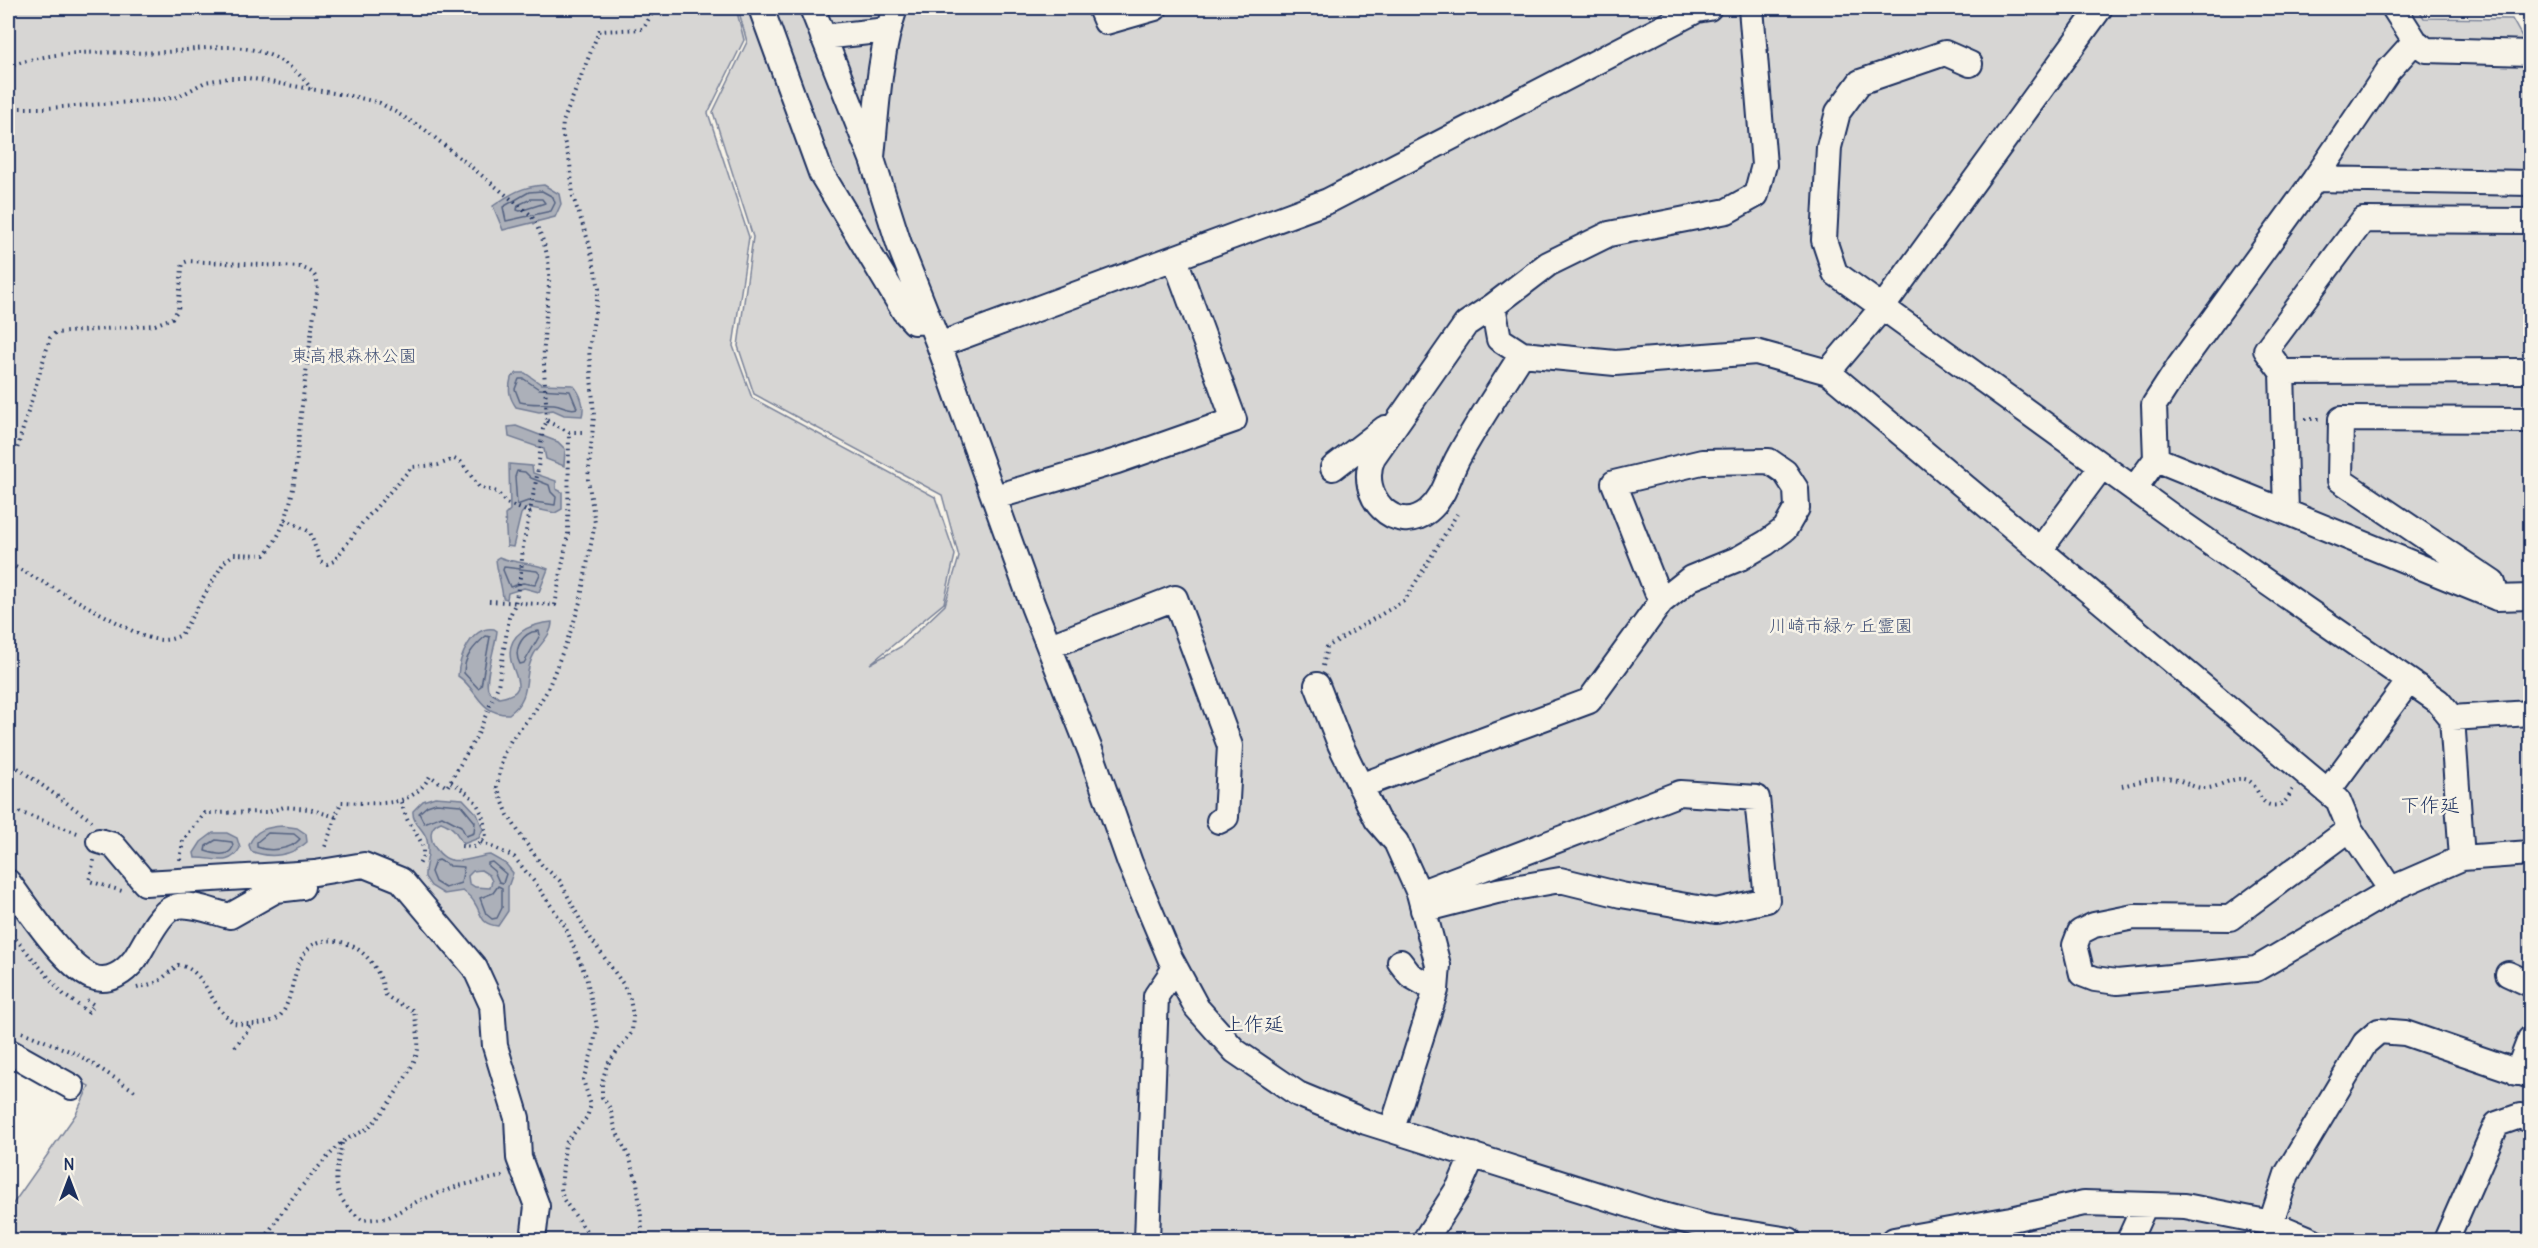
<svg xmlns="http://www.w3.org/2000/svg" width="2538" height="1248" font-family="Delius,'Klee One',sans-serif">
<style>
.green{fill:#d7d6d4;stroke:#798299;stroke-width:1.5}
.water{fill:#acb0b9;stroke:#727c95;stroke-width:1.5;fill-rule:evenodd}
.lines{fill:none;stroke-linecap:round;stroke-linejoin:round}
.shore{stroke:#556382;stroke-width:1.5}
.minor-casing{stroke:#1b2f5e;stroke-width:28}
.path{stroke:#1b2f5e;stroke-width:4;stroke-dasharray:1.5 4.5;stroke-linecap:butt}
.minor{stroke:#f7f3e8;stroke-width:24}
.labels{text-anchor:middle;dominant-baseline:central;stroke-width:5;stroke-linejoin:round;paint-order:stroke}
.park-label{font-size:18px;fill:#415076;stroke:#f7f3e8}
.neighbourhood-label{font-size:20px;fill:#1b2f5e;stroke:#f7f3e8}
</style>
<rect width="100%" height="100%" fill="#f7f3e8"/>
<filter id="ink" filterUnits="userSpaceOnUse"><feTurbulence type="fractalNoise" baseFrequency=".0167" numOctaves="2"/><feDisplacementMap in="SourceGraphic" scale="12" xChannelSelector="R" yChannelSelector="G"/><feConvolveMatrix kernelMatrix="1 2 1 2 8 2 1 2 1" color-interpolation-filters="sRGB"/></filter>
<g filter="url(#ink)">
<path class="green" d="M 8,8 L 736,8 L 744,40 L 708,113 L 749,237 L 733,346 L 752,398 L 935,497 L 955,555 L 944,603 L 870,664 L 902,646 L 945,605 L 959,557 L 942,495 L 754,394 L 738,346 L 753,237 L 713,112 L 747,42 L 738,8 L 2418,8 L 2424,18 L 2512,19 L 2525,42 L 2530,43 L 2530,1240 L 8,1240 L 8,1211 L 76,1114 L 89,1086 L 8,1042 Z"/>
<path class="water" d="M 544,185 L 559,194 L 561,204 L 555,217 L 503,230 L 493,206 C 510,194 523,186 544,185 Z
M 517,373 L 525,373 L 541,384 L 573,385 C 581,394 585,406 582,416 L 564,415 L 553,410 L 539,412 L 516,407 C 509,397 508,390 511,378 Z
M 516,426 L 558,442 L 565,449 L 564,466 L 546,459 L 544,449 L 509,437 L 508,427 Z
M 509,464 L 532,466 L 533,473 L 556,481 L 556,489 L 562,492 L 562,509 L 555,513 L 527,507 L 521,514 L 513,547 L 507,546 L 505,515 L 510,510 Z
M 499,557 C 515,564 531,562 548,569 L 539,592 L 524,588 L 508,593 L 507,599 L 503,598 C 502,585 497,573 496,559 Z
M 552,622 C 552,635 540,644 534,654 C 521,676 534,696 509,714 C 479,715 478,689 458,676 C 459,658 471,626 494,629 L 497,631 C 496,645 484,678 488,689 C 490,694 495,695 499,698 C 529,693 516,680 511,661 C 505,633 531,624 552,622 Z
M 435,797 L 463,799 L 477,814 L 483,829 L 479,838 L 463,844 C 455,832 456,828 441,822 C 421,829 435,856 451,860 C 464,863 478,856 490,855 L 506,864 L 513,873 L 508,887 L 508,911 L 498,926 C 479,924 483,915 474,902 C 472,898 467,894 463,891 L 444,894 L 431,886 L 425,877 C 424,863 431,858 427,840 C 424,828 412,824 413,811 L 423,801 ZM 481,870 L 489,875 L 492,881 L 490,888 L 475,887 L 469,883 L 468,876 L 473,871 Z
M 283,826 L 297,828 L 306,834 L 307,842 C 292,856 270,859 251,851 L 249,845 C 255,829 268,827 283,826 Z
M 213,833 L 227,833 L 237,838 L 240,848 C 229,868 214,857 195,858 L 194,853 L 201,842 Z"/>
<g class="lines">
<path class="shore" d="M 542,191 L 553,197 L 555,203 L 551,211 L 506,221 L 503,207 L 529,192 Z
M 531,199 L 542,199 L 545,203 L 520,211 L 517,210 L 518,205 Z
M 519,379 L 524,379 L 539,389 L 570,391 L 577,408 C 568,411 563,405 554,404 C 542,403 533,405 520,402 L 515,389 Z
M 517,471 L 525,472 L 531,478 L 549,485 L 551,492 L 556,497 L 555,505 L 528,501 L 517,505 L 515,477 Z
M 504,567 L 537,571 L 540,574 L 535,585 L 523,583 L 510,587 L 503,570 Z
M 532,632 L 539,631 L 540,635 L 524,663 L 520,664 C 513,652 520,637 532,632 Z
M 486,636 L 490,637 L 481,686 L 478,688 L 464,673 C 464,657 474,646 486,636 Z
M 436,803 L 461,805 L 475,822 L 474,833 L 466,836 L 461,826 L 442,816 L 424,823 L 419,813 L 427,806 Z
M 268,833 L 294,834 L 300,839 C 291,850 269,852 257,847 L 257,842 Z
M 216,840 L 232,842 L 233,847 C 228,858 215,854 205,851 L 206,846 Z
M 439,860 L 450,866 L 464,867 L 461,883 L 445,888 L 435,882 L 431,872 L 435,861 Z
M 492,862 L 506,874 L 503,883 L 499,882 L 494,871 L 488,866 L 488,863 Z
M 498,886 L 502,888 L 502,908 L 497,918 L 492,919 L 486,914 L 480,898 L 493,893 Z"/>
<g class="minor-casing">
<path id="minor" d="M 761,8 L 821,173 L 904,311 L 914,322 L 929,321
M 812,8 L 872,159 L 899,244 L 939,345 L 1033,606 L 1090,750 L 1130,863 L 1170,958 L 1197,1008 L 1235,1051 L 1298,1094 L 1366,1122 L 1652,1212 L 1708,1227 L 1789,1240
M 1100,8 L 1106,22 L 1155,8
M 1751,8 L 1764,165 L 1756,195 L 1727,211 L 1609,234 L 1548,264 L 1493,306 L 1499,339 L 1522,354 L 1615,363 L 1756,352 L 1828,372 L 1882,308 L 2100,8
M 2394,8 L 2415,41
M 823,37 L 887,30
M 1970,64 L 1945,53 L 1860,82 L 1838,112 L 1829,147 L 1824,240 L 1835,273 L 2177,520 L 2438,701 L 2452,718 L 2462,858 L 2530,853
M 872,157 C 877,107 879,55 895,8
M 2315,179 L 2530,183
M 1493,306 L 1466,324 L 1373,457 C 1356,496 1396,537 1428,511 C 1446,496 1448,475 1459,456 C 1478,421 1501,388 1522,354
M 939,345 L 1328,201 L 1697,10 L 1709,8
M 1828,372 L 2338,800 L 2350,829 L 2391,890
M 2282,372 L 2530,371
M 2156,459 L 2497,598 L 2530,597
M 1333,468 L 1385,428
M 2134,489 L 2156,459 L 2154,405 L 2180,365 L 2315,179 L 2388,71 L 2415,41 L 2426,50 L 2530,53
M 995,497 L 1117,461 L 1234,420 L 1175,259
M 2286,512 L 2282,372 L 2266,350 L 2363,220 L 2530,221
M 2040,550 L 2102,466
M 2497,598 L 2493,583 L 2340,480 L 2341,419 L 2530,420
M 1050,646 L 1175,598 L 1230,746 L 1226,817 L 1219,821
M 1317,685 L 1340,744 L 1377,820 L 1396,842 L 1419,893 L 1438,965 L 1436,990 L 1392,1129
M 2452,718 L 2530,713
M 1360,786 L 1589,701 L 1661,602 L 1691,578 L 1740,558 L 1766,543 L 1785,529 L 1797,508 L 1796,489 L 1785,472 L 1769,461 L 1702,462 L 1614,483 L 1661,602
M 2328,791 L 2409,681
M 2350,829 L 2230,918 L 2134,917 L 2094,925 L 2080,932 L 2075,945 L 2082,974 L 2095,979 L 2117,982 L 2256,969 L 2400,885 L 2462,858
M 99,841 L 113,845 L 145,883 L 315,873 L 364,865 L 401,880 L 475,968 L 492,1005 L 495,1046 L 517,1118 L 519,1158 L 537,1206 L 533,1240
M 8,882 C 27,907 64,965 92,977 C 109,984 125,972 135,959 C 144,946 158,914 172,908 C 187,900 215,913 230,916 L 276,890 L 302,887
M 1419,893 L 1680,793 L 1757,798 L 1767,900 L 1716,911 L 1621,895 L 1560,880 L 1497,891 L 1423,910
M 1400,962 L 1410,975 L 1436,990
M 2508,974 L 2530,984
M 8,1051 L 72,1087
M 2517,1073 L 2530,1039
M 2271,1223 L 2287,1174 L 2365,1043 L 2379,1031 L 2405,1033 L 2530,1076
M 1147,1240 L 1156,996 L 1175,968
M 1425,1240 L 1459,1187 L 1473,1155
M 1894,1240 L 2011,1219 L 2084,1203 L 2185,1206 L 2271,1223 L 2312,1240
M 2129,1240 L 2145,1205
M 2446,1240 L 2497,1124 L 2520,1116 L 2530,1120"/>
</g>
<path class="path" d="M 8,67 C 64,46 108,55 165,52 C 195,50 231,42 261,52 C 281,58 300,72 311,89
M 8,108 L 48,108 L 158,100 L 178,97 L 205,82 L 229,78 L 248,78 L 356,97 L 380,103 L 424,129 L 531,215 C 560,267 546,287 544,342 C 543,368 546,395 547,421 L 543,429 L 537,476 L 523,546 L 521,572 L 515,604 L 509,618 L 498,686 L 478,734 L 447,787 L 430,776 C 411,810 376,803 341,802 L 324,850
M 2305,419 L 2321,419
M 547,421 L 569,432 L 582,432
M 8,455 L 17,449 L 50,338 L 55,333 L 155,325 L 172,318 L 178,310 L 182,268 L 183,263 L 188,261 L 300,267 C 311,271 316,273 318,285 C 312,328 306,371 301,414 C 295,462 298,516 265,555 L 234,554 L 224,562 L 181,635 C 166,643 156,640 140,635 L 8,563
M 285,519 L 310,532 L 320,561 L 327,564 L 334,561 L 363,522 L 412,467 L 438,465 L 454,459 L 461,462 L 479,487 L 497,492 L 506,503 L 531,513
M 489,601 L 555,605 L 568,534 L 569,432
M 1323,666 L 1327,647 L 1405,600 L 1457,514
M 8,761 L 92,821
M 451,782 C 476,798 483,806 486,837 L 475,847 L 460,846
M 2122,786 C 2138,782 2157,776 2173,779 C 2184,781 2193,788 2204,788 C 2218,789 2230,777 2244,779 C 2261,782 2256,809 2278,805 C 2286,804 2289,795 2293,789
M 401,802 C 403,808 405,815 408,821 C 416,836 431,847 418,866
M 8,808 L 80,834
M 481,842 L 514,857 L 536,884 L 565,926 L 586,976 L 597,1026 L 593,1049 L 583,1080 L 591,1105 L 587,1117 L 565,1144 L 561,1188 L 563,1199 L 593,1240
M 94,860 L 89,881 L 122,891
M 180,860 L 183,841 L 205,813 L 268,812 L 284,807 L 309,809 L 336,817
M 8,930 L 64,995 L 88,1012 L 94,1005 L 87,1000
M 137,988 L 158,982 L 178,965 C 199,968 206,989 217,1005 C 221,1012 228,1017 233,1023 C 246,1024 261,1026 274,1020 C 301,1008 284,934 336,941 C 359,944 374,961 382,982 C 383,986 384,992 386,995 C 393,1002 406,1006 414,1011 C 416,1023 419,1036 418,1048 C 417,1065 382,1116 368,1128 C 359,1134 348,1137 340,1144 C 311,1174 285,1204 264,1240
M 22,1032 L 77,1054 L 135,1091
M 235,1047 L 251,1026
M 342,1143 C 334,1180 330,1195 362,1220 L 387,1218 L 418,1201 L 458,1186 L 504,1176
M 219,1233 L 237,1240
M 641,1240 L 642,1225 L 637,1182 L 630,1159 L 616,1131 L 610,1108 L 602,1097 L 602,1082 L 607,1065 L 632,1032 L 633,1016 L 630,999 L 623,984 L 587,933 L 560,881 L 542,865 L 523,839 L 508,815 L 497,787 L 503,755 L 511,740 L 534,712 L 547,691 L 572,628 L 580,602 L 595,523 L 588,479 L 594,416 L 589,349 L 599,288 L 589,243 L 573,197 L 570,163 L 562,133 L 563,122 L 599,31 L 643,29 L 655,8"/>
<use href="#minor" class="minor"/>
</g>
</g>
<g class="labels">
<g class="park-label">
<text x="354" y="355">東高根森林公園</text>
<text x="1841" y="625">川崎市緑ヶ丘霊園</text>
</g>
<g class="neighbourhood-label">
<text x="2430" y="804">下作延</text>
<text x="1254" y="1023">上作延</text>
</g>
</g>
<rect width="2538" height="1248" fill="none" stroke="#f7f3e8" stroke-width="30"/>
<rect x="15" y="15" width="2508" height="1218" fill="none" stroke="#1b2f5e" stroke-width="2" filter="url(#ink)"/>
<g transform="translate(69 1179)" stroke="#f7f3e8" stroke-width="4.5" paint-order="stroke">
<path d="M0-4.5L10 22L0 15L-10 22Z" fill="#1b2f5e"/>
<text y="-9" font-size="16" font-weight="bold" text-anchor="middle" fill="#1b2f5e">N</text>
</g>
</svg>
